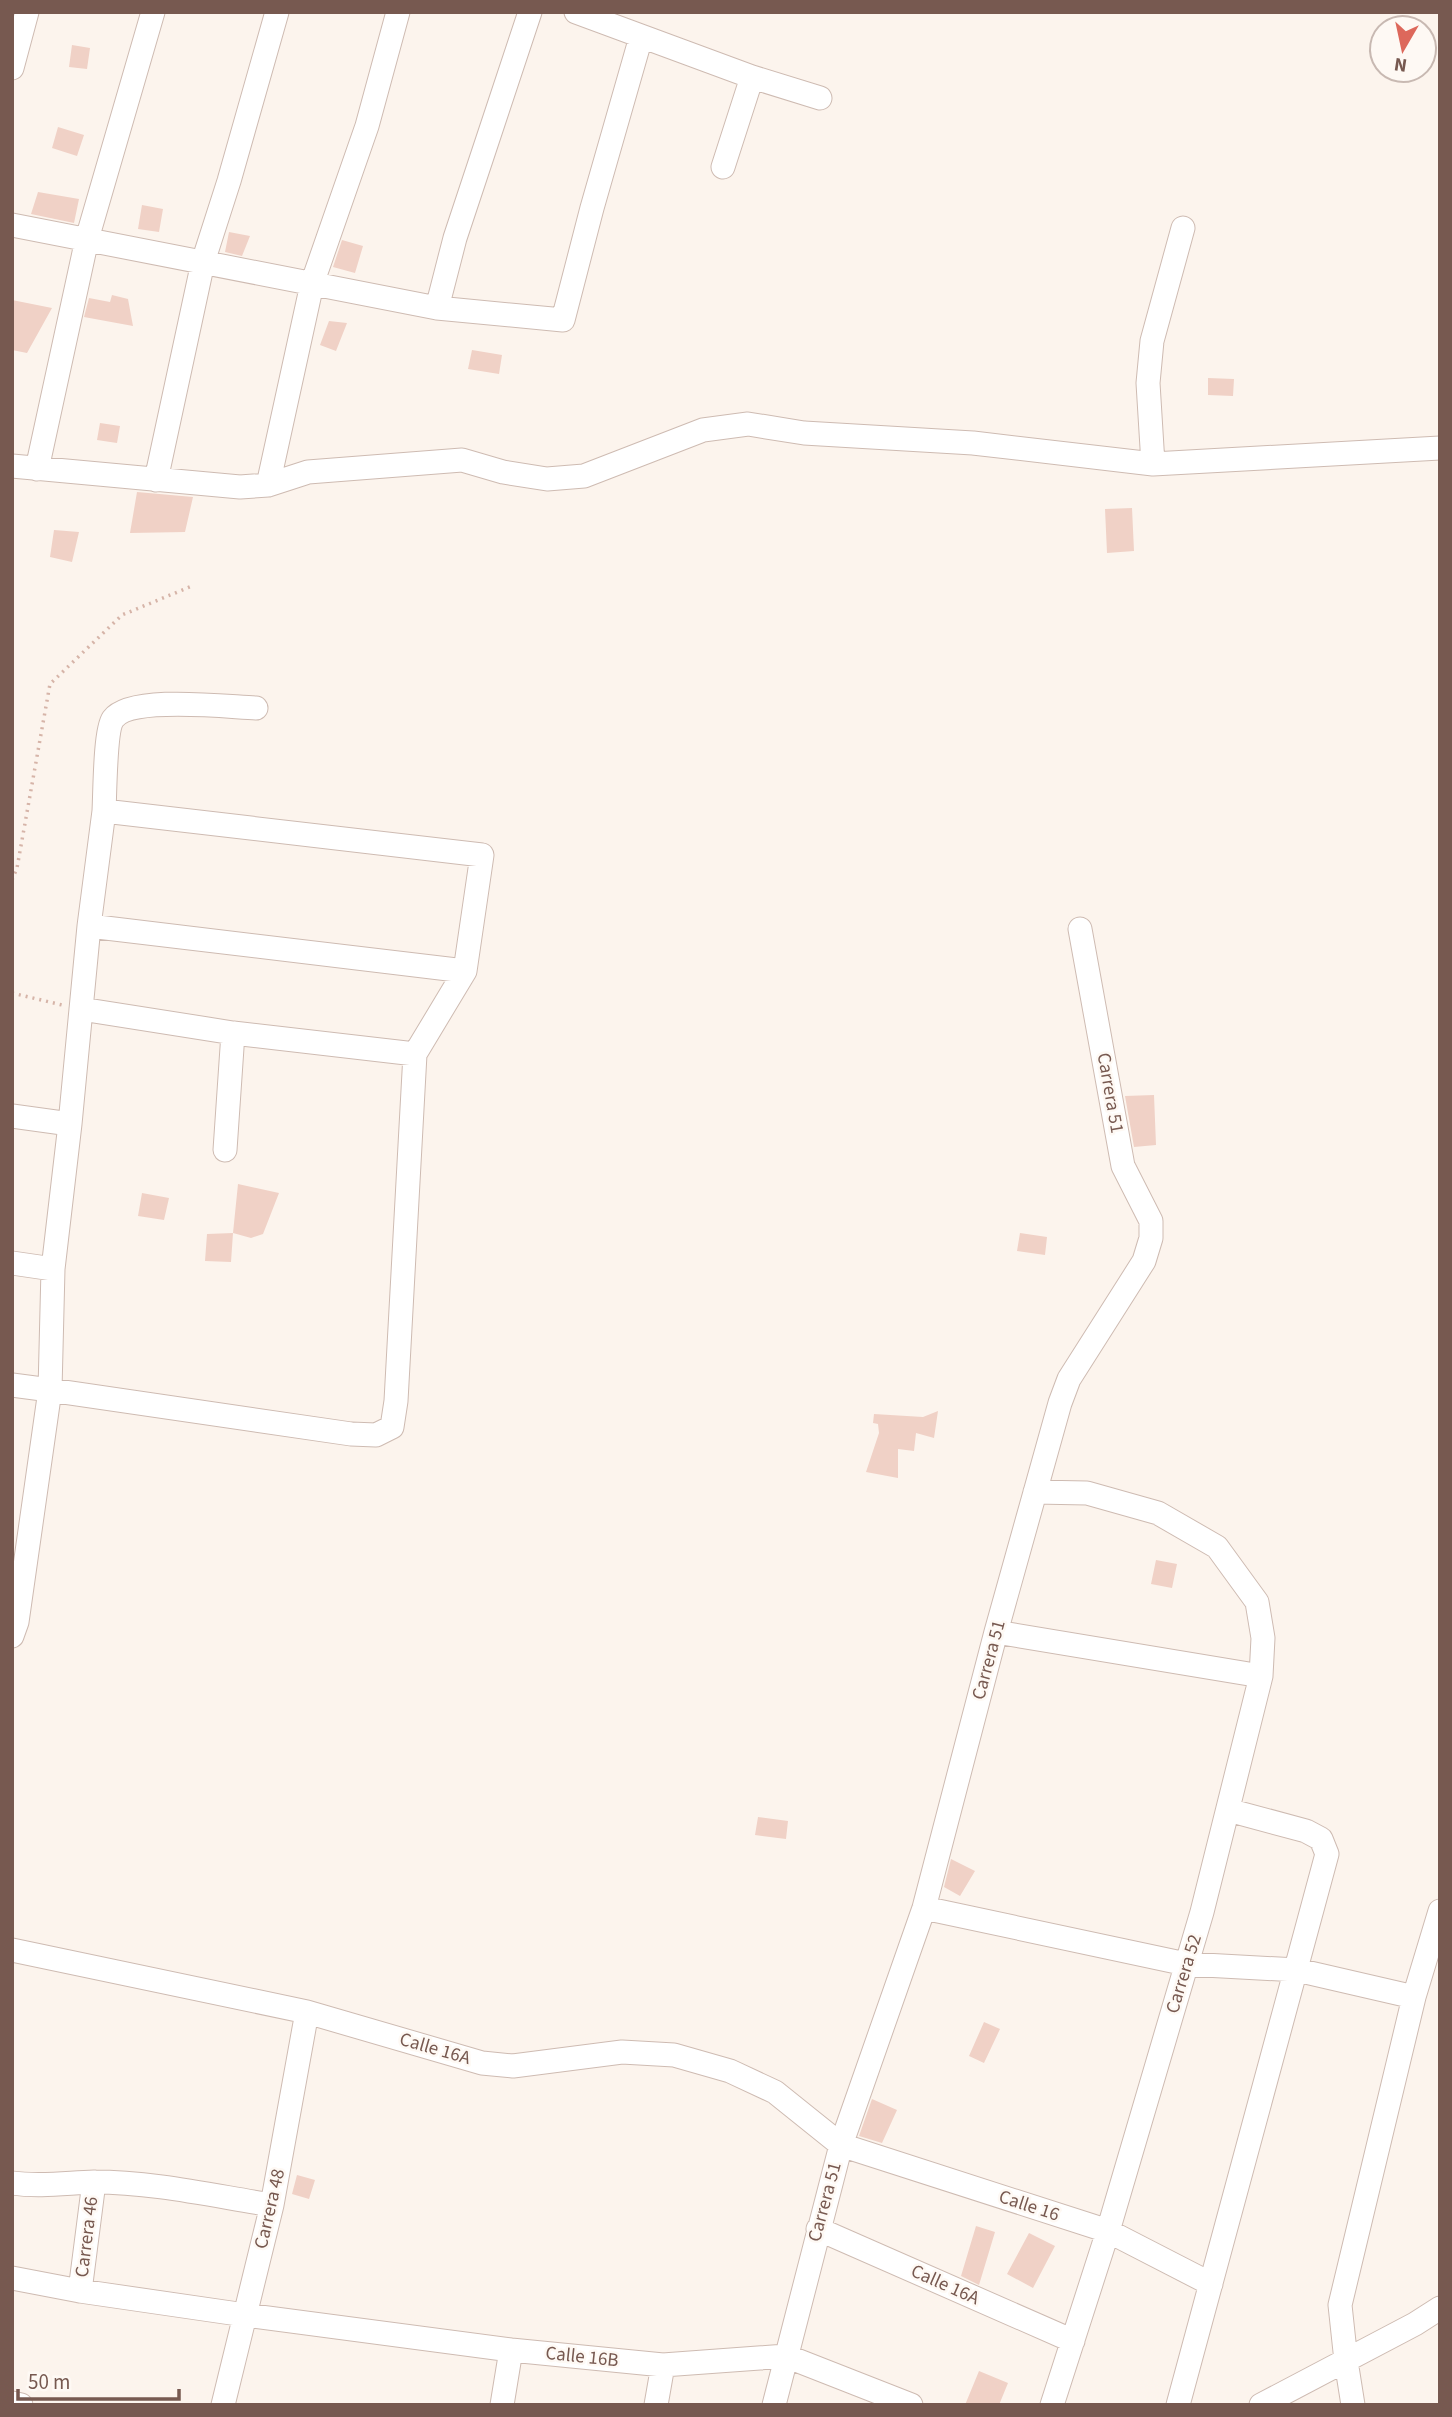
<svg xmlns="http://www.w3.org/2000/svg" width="1452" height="2417" font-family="'Source Sans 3',sans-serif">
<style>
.building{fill:#f0d1c6}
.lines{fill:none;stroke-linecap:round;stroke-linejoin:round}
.minor-casing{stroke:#cebbb2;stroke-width:25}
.path{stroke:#d6b4a8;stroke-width:3.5;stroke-dasharray:2 5;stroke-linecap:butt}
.minor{stroke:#fff;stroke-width:23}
.labels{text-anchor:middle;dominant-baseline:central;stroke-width:5;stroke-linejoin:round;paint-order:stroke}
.street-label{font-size:19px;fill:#775950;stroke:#fef9f4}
</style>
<rect width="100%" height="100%" fill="#fcf4ed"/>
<path class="building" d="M 72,45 L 90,48 L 87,69 L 69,67 Z
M 58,127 L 84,135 L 77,156 L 52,148 Z
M 38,192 L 79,199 L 74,223 L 31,214 Z
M 142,205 L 163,209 L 159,232 L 138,229 Z
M 229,232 L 250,236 L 242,256 L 225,252 Z
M 342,240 L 363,246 L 355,273 L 333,267 Z
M 112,295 L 128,299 L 133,326 L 84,317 L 89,298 L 110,302 Z
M 12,300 L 52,308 L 27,353 L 12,350 Z
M 329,321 L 347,323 L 336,351 L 320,345 Z
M 472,350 L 502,355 L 499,374 L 468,369 Z
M 1208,378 L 1234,379 L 1233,396 L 1208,395 Z
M 100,423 L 120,426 L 117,443 L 97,440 Z
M 137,492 L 193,497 L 185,532 L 130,533 Z
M 1132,508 L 1134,551 L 1107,553 L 1105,509 Z
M 54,530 L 79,532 L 72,562 L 50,557 Z
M 1154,1095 L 1156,1145 L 1134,1147 L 1125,1096 Z
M 238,1184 L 279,1193 L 263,1234 L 251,1238 L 233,1233 Z
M 142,1193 L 169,1198 L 164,1220 L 138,1216 Z
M 233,1233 L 231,1262 L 205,1261 L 207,1234 Z
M 1020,1233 L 1047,1237 L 1045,1255 L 1017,1251 Z
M 938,1411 L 934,1438 L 916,1433 L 914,1451 L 898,1449 L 898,1478 L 866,1472 L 879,1433 L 878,1424 L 873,1423 L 874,1414 L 923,1417 Z
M 1156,1560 L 1177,1564 L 1172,1588 L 1151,1584 Z
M 758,1817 L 788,1821 L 786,1839 L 755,1835 Z
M 951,1859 L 975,1871 L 960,1896 L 944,1887 Z
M 984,2022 L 1000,2029 L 984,2063 L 969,2056 Z
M 872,2099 L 897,2110 L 882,2143 L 859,2136 Z
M 297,2175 L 315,2180 L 309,2199 L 292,2194 Z
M 976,2226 L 995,2232 L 979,2285 L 961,2276 Z
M 1029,2233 L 1055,2246 L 1033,2288 L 1007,2274 Z
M 979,2371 L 1008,2383 L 999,2405 L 965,2405 Z"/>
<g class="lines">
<g class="minor-casing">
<path id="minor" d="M 576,12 L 752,77 L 820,98
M 12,68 L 27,12
M 723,167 L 752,77
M 12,225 L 437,308 L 563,320 L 592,208 L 641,37
M 437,308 L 455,238 L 530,12
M 1153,464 L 1148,383 L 1152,341 L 1183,228
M 12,466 L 240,487 L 268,485 L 308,472 L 462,460 L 503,472 L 547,479 L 584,476 L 703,430 L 748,424 L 804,433 L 973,443 L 1153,464 L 1440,448
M 37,469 L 87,239 L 153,12
M 156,480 L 203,262 L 229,181 L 277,12
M 268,485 L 312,284 L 367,126 L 398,12
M 104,811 C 105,793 105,730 113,719 C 131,695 227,707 256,708
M 89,926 L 465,971
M 81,1009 L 233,1033 L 415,1054
M 12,1116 L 70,1124
M 225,1150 L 233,1033
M 12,1263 L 53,1269
M 12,1385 L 50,1390 L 351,1434 L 376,1435 L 392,1427 L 396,1401 L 415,1054 L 465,971 L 482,855 L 104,811 L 89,926 L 70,1124 L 53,1269 L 50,1390 L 17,1622 L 12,1636
M 1035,1492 L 1087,1493 L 1158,1513 L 1217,1547 L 1257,1602 L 1263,1638 L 1261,1676 L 1202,1912 L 1108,2231 L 1052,2405
M 996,1632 L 1261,1676
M 924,1908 L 1186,1964 L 1297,1970 L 1414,1997
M 12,1950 L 307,2012 L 482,2063 L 513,2066 L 622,2052 L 674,2055 L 730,2071 L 775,2092 L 841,2145 L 1108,2231 L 1211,2284
M 12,2183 C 40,2187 66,2183 94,2182 C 153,2182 214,2196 272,2205
M 818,2229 L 1073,2341
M 12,2278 L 80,2291 L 245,2315 L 511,2350 L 663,2365 L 786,2356 L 911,2405
M 80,2291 L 94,2182
M 12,2403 L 21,2405
M 223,2405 L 272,2205 L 307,2012
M 502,2405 L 511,2350
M 656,2405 L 663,2365
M 774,2405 L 841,2145 L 924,1908 L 996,1632 L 1060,1403 L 1069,1379 L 1144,1261 L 1151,1238 L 1151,1221 L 1123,1166 L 1080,929
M 1178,2405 L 1327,1854 L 1321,1839 L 1306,1831 L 1228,1810
M 1261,2405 L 1415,2324 L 1440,2308
M 1353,2405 L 1346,2361 L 1340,2305 L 1414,1997 L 1440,1911"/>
</g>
<path class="path" d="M 12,880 L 17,868 L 50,684 L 122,615 L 192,586
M 12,993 L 62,1005"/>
<use href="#minor" class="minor"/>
</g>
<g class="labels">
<g class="street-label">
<text transform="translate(1110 1093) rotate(80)">Carrera 51</text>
<text transform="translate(989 1660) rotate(-75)">Carrera 51</text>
<text transform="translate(1184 1974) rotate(-73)">Carrera 52</text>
<text transform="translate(435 2049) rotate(16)">Calle 16A</text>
<text transform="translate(825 2202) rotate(-75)">Carrera 51</text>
<text transform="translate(1029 2206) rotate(18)">Calle 16</text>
<text transform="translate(270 2209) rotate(-77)">Carrera 48</text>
<text transform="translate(87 2237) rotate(-83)">Carrera 46</text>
<text transform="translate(945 2285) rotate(24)">Calle 16A</text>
<text transform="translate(582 2357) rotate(6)">Calle 16B</text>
</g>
</g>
<rect width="1452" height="2417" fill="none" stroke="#775950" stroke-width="28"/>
<g transform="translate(1403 49) rotate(189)"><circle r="33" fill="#fef9f4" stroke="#c8b9b2" stroke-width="2"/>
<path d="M0-5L12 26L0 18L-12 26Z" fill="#dd685b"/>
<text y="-10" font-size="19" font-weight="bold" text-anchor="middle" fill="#775950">N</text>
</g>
<path d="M18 2389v10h161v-10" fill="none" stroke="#775950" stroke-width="3.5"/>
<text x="28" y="2389" font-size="21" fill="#775950" stroke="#fef9f4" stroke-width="5" paint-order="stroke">50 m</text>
</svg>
